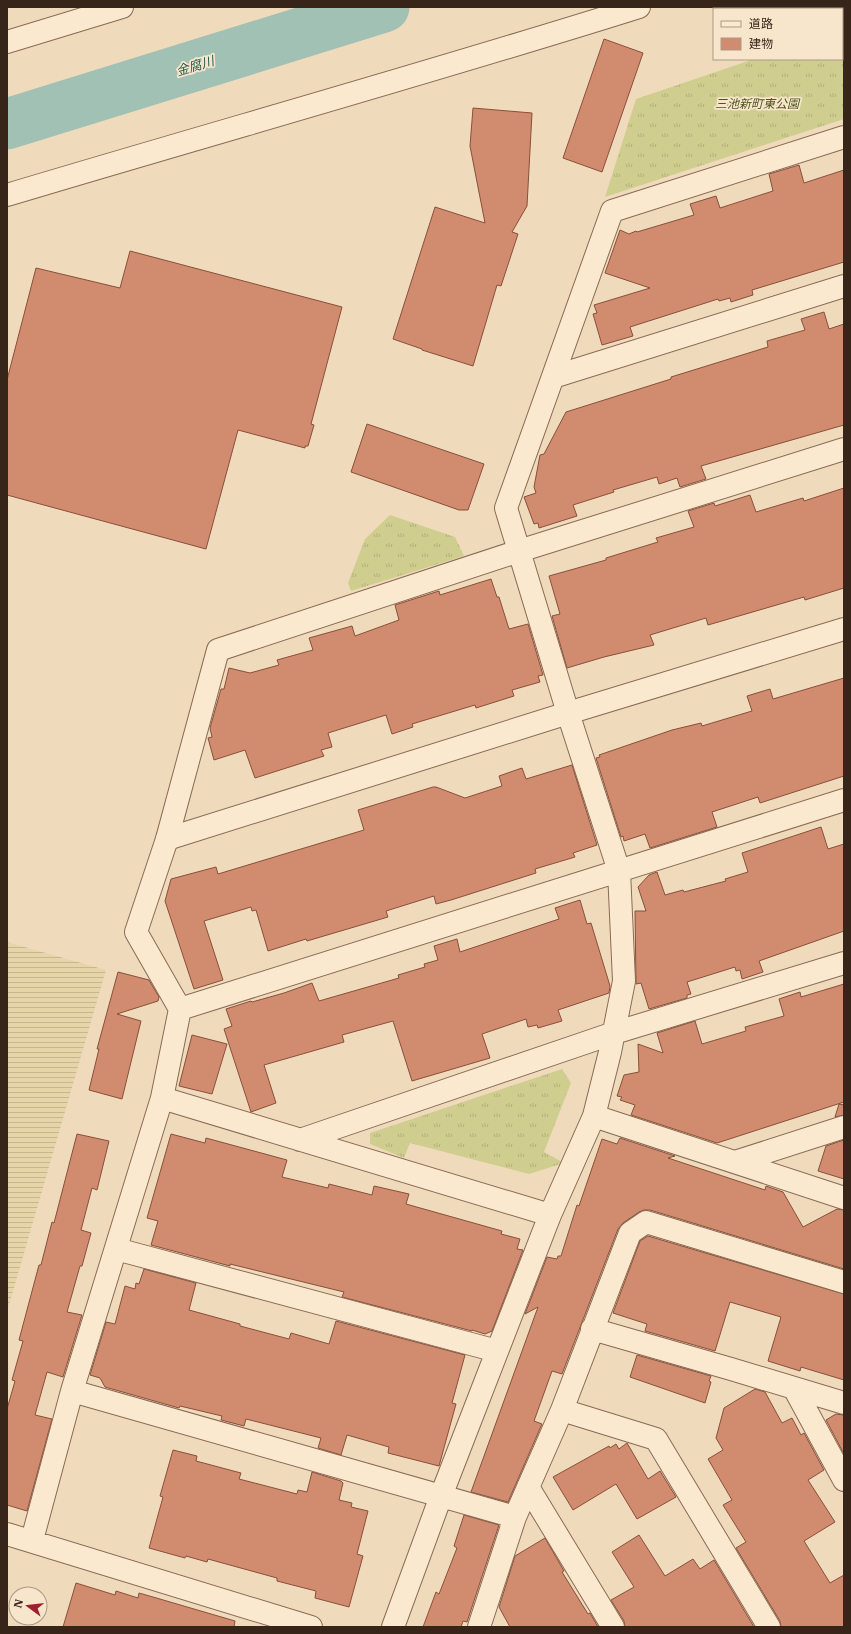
<svg xmlns="http://www.w3.org/2000/svg" width="851" height="1634" font-family="'IBM Plex Serif','Noto Sans JP',serif">
<style>
.farmland{fill:url(#farmland-rules)}
.grass{fill:url(#grass-tufts)}
.lines{fill:none;stroke-linecap:round;stroke-linejoin:round}
.river{stroke:#a0c1b3;stroke-width:51}
.building{fill:#d18c6f;stroke:#894f39}
.minor-casing{stroke:#896a54;stroke-width:24}
.tertiary-casing{stroke:#896a54;stroke-width:24}
.minor{stroke:#fbe9cf;stroke-width:22}
.tertiary{stroke:#fbe9cf;stroke-width:22}
.labels{text-anchor:middle;dominant-baseline:central;stroke-width:3.5;stroke-linejoin:round;paint-order:stroke}
.park-label{font-size:12px;font-style:italic;fill:#4d5420;stroke:#f7e6cc}
.water-label{font-size:13px;font-style:italic;fill:#28584f;stroke:#f7e6cc}
</style>
<defs>
<pattern id="farmland-rules" width="6" height="5" patternUnits="userSpaceOnUse"><rect width="6" height="5" fill="#e6d5a9"/><path d="M0 2.5h6" fill="none" stroke="#c6b791"/></pattern>
<pattern id="grass-tufts" width="24" height="20" patternUnits="userSpaceOnUse"><rect width="24" height="20" fill="#cfce8f"/><path d="M3 7l-1-3M5 7V3M7 7l1-3M15 17l-1-3M17 17v-4M19 17l1-3" fill="none" stroke="#b2b17b"/></pattern>
</defs>
<rect width="100%" height="100%" fill="#f0dabc"/>
<path class="farmland" d="M 7,942 L 106,970 L 7,1312 Z"/>
<path class="grass" d="M 842,29 L 844,29 L 844,119 L 605,197 L 636,99 L 754,59 L 842,59 Z
M 390,515 L 455,537 L 464,556 L 351,591 L 348,583 L 365,539 Z
M 562,1069 L 571,1083 L 544,1152 L 564,1163 L 529,1174 L 410,1143 L 404,1158 L 370,1144 L 370,1133 Z"/>
<g class="lines">
<path class="river" d="M 7,124 L 384,7"/>
</g>
<path class="building" d="M 604,39 L 643,53 L 602,172 L 563,158 Z
M 473,108 L 532,113 L 527,206 L 512,232 L 518,234 L 501,286 L 497,285 L 473,366 L 422,350 L 422,349 L 393,339 L 435,207 L 485,223 L 470,146 Z
M 799,165 L 804,183 L 844,170 L 844,262 L 752,290 L 753,295 L 731,302 L 730,298 L 719,301 L 718,299 L 630,327 L 633,336 L 602,345 L 593,314 L 597,313 L 594,305 L 650,288 L 605,273 L 620,230 L 629,234 L 636,231 L 637,232 L 694,215 L 690,204 L 716,196 L 720,208 L 773,191 L 769,174 Z
M 130,251 L 342,307 L 311,424 L 314,425 L 308,446 L 305,446 L 305,448 L 238,430 L 206,549 L 7,495 L 7,380 L 36,268 L 120,288 Z
M 824,312 L 829,329 L 844,324 L 844,425 L 701,466 L 706,479 L 680,487 L 677,478 L 659,484 L 657,477 L 613,490 L 614,492 L 573,505 L 577,516 L 539,528 L 538,523 L 534,524 L 524,497 L 536,493 L 534,487 L 540,455 L 544,454 L 566,412 L 671,379 L 671,377 L 768,347 L 767,341 L 805,330 L 801,319 Z
M 367,424 L 484,464 L 468,510 L 459,510 L 351,472 Z
M 844,488 L 844,588 L 805,600 L 804,597 L 708,625 L 706,618 L 650,635 L 654,645 L 604,657 L 567,668 L 552,616 L 560,614 L 549,576 L 606,560 L 606,558 L 658,542 L 656,538 L 694,527 L 688,511 L 714,503 L 715,506 L 750,495 L 756,512 L 803,498 L 804,501 Z
M 491,579 L 497,597 L 499,597 L 509,629 L 528,624 L 543,675 L 538,676 L 540,682 L 512,690 L 514,696 L 476,708 L 475,705 L 412,724 L 413,727 L 392,734 L 386,715 L 328,733 L 332,747 L 321,750 L 324,756 L 255,778 L 245,750 L 214,760 L 208,738 L 212,737 L 210,728 L 221,689 L 224,689 L 229,668 L 250,673 L 279,665 L 277,660 L 313,650 L 309,638 L 352,626 L 355,636 L 399,620 L 395,605 L 439,591 L 440,595 Z
M 844,678 L 844,776 L 760,803 L 758,797 L 712,812 L 717,827 L 650,848 L 645,834 L 624,841 L 623,836 L 621,837 L 596,758 L 600,757 L 599,755 L 672,730 L 701,723 L 702,726 L 752,711 L 747,696 L 770,689 L 773,699 Z
M 572,765 L 597,845 L 573,853 L 575,857 L 535,869 L 536,873 L 451,900 L 436,904 L 434,896 L 386,911 L 388,917 L 307,941 L 306,939 L 268,951 L 256,910 L 252,911 L 251,907 L 204,921 L 223,980 L 194,989 L 165,901 L 171,879 L 216,867 L 218,874 L 364,830 L 358,810 L 433,787 L 436,787 L 465,798 L 502,786 L 499,776 L 522,768 L 526,779 Z
M 821,827 L 828,849 L 844,844 L 844,931 L 759,961 L 763,972 L 742,979 L 740,970 L 736,971 L 735,967 L 687,982 L 691,994 L 687,995 L 687,998 L 649,1009 L 641,983 L 636,984 L 635,911 L 646,911 L 638,887 L 649,875 L 657,872 L 665,895 L 683,890 L 684,892 L 726,881 L 725,879 L 748,872 L 742,853 Z
M 580,900 L 587,924 L 591,923 L 610,986 L 609,993 L 558,1010 L 562,1021 L 538,1028 L 537,1025 L 528,1027 L 526,1019 L 482,1034 L 490,1058 L 412,1081 L 393,1021 L 342,1035 L 344,1042 L 264,1065 L 276,1103 L 251,1112 L 224,1029 L 232,1026 L 226,1009 L 251,1001 L 252,1002 L 284,993 L 312,983 L 319,1001 L 399,978 L 398,975 L 425,967 L 424,964 L 438,960 L 434,946 L 457,939 L 460,952 L 559,919 L 555,908 Z
M 118,972 L 149,980 L 159,997 L 158,1001 L 117,1014 L 141,1021 L 122,1099 L 89,1090 L 99,1049 L 97,1049 Z
M 844,984 L 844,1102 L 717,1143 L 631,1115 L 635,1105 L 620,1100 L 622,1097 L 617,1096 L 624,1075 L 639,1072 L 638,1044 L 663,1053 L 657,1033 L 695,1021 L 702,1044 L 746,1031 L 745,1027 L 784,1016 L 779,999 L 800,992 L 801,997 Z
M 192,1035 L 227,1044 L 212,1094 L 179,1086 Z
M 839,1104 L 844,1105 L 844,1115 L 835,1117 Z
M 77,1134 L 109,1141 L 97,1190 L 92,1188 L 81,1230 L 91,1233 L 82,1266 L 80,1266 L 67,1312 L 82,1315 L 63,1377 L 47,1372 L 35,1415 L 52,1419 L 27,1511 L 7,1505 L 7,1409 L 15,1381 L 12,1380 L 23,1341 L 19,1340 L 39,1265 L 41,1265 L 52,1222 L 54,1223 Z
M 171,1134 L 205,1143 L 206,1138 L 287,1160 L 282,1177 L 328,1188 L 329,1184 L 372,1195 L 374,1186 L 409,1194 L 406,1204 L 502,1231 L 501,1234 L 520,1239 L 517,1249 L 523,1250 L 492,1331 L 485,1334 L 472,1330 L 472,1331 L 342,1297 L 344,1292 L 230,1264 L 230,1266 L 151,1245 L 158,1221 L 147,1218 Z
M 620,1138 L 675,1156 L 668,1158 L 765,1190 L 766,1186 L 783,1192 L 803,1227 L 837,1209 L 844,1210 L 844,1269 L 650,1210 L 644,1210 L 639,1212 L 623,1223 L 618,1229 L 562,1374 L 552,1371 L 534,1421 L 542,1424 L 508,1502 L 471,1492 L 538,1307 L 525,1314 L 547,1257 L 557,1259 L 558,1256 L 561,1256 L 577,1205 L 579,1206 L 602,1139 L 617,1144 Z
M 844,1140 L 844,1179 L 818,1171 L 826,1146 Z
M 648,1236 L 844,1294 L 844,1380 L 801,1367 L 800,1371 L 768,1361 L 781,1317 L 730,1302 L 715,1351 L 645,1331 L 647,1324 L 613,1313 L 640,1241 Z
M 144,1269 L 196,1283 L 189,1310 L 240,1324 L 240,1326 L 289,1339 L 291,1333 L 329,1344 L 336,1321 L 465,1355 L 452,1403 L 456,1404 L 439,1466 L 388,1453 L 389,1447 L 347,1435 L 341,1455 L 318,1448 L 321,1438 L 246,1419 L 244,1426 L 221,1420 L 222,1416 L 180,1406 L 179,1408 L 105,1387 L 100,1378 L 90,1375 L 106,1322 L 115,1324 L 125,1286 L 135,1289 L 136,1283 L 139,1284 Z
M 637,1355 L 711,1376 L 709,1381 L 711,1382 L 705,1403 L 630,1377 Z
M 755,1389 L 765,1392 L 782,1423 L 792,1418 L 801,1435 L 804,1433 L 824,1470 L 808,1480 L 835,1522 L 804,1541 L 830,1583 L 844,1575 L 844,1627 L 781,1627 L 780,1621 L 736,1548 L 746,1542 L 723,1505 L 732,1500 L 708,1459 L 723,1450 L 716,1438 L 724,1408 Z
M 836,1414 L 844,1415 L 844,1454 L 826,1420 Z
M 627,1443 L 648,1479 L 660,1471 L 676,1497 L 637,1519 L 616,1484 L 573,1510 L 553,1477 L 609,1446 L 610,1448 L 616,1444 L 619,1449 Z
M 173,1450 L 197,1456 L 196,1461 L 241,1473 L 239,1479 L 297,1494 L 298,1490 L 307,1492 L 312,1472 L 341,1481 L 343,1483 L 339,1500 L 352,1503 L 351,1507 L 368,1511 L 357,1554 L 363,1556 L 349,1607 L 315,1598 L 316,1591 L 277,1581 L 277,1578 L 208,1559 L 207,1562 L 186,1556 L 185,1558 L 149,1548 L 163,1497 L 160,1496 Z
M 464,1515 L 499,1525 L 467,1622 L 463,1621 L 461,1627 L 423,1627 L 436,1592 L 439,1594 L 457,1548 L 454,1546 Z
M 639,1535 L 665,1576 L 693,1559 L 700,1569 L 714,1560 L 754,1627 L 625,1627 L 624,1621 L 611,1600 L 634,1587 L 612,1552 Z
M 545,1538 L 564,1571 L 562,1572 L 588,1614 L 590,1613 L 598,1627 L 510,1627 L 499,1607 L 515,1556 Z
M 76,1583 L 115,1595 L 116,1591 L 138,1598 L 139,1593 L 153,1597 L 235,1621 L 234,1627 L 63,1627 Z"/>
<g class="lines">
<g class="minor-casing">
<path id="minor" d="M 7,195 C 217,132 429,73 639,7
M 553,377 L 844,286
M 180,1009 L 844,800
M 162,1098 L 550,1215
M 594,1116 L 844,1198
M 300,1140 L 614,1033 L 844,963
M 735,1162 L 844,1127
M 116,1249 L 497,1351
M 592,1329 L 731,1369 L 844,1403
M 794,1388 L 844,1480
M 72,1391 L 515,1517
M 562,1410 L 656,1439 L 769,1627
M 528,1487 L 613,1627
M 7,1534 L 311,1627
M 32,1540 L 72,1391 L 162,1098 L 180,1009 L 136,932 L 167,839 L 218,650 L 519,551 L 844,449
M 393,1627 L 441,1496 L 550,1215 L 594,1116 L 610,1052 L 624,981 L 619,871 L 568,713 L 506,508 L 612,211 L 844,137
M 479,1627 L 515,1517 L 562,1410 L 630,1233 L 646,1222 L 844,1282"/>
</g>
<g class="tertiary-casing">
<path id="tertiary" d="M 7,42 L 122,7
M 167,839 L 568,713 L 844,629"/>
</g>
<use href="#minor" class="minor"/>
<use href="#tertiary" class="tertiary"/>
</g>
<g class="labels">
<g class="park-label">
<text x="757" y="103">三池新町東公園</text>
</g>
<g class="water-label">
<text transform="translate(195 66) rotate(-17)">金腐川</text>
</g>
</g>
<rect width="851" height="1634" fill="none" stroke="#37251a" stroke-width="16"/>
<rect x="713" y="8" width="130" height="52" fill="#f7e6cc" stroke="#aa9985"/>
<rect x="721" y="21" width="20" height="6" fill="#fbe9cf" stroke="#aa9985"/>
<text x="749" y="28" font-size="12" fill="#37251a">道路</text>
<rect x="721" y="38" width="20" height="12" fill="#d18c6f" stroke="#aa9985"/>
<text x="749" y="48" font-size="12" fill="#37251a">建物</text>
<g transform="translate(28 1606) rotate(285)"><circle r="19" fill="#f7e6cc" stroke="#aa9985"/>
<path d="M0-3L7 15L0 10L-7 15Z" fill="#9b2130"/>
<text y="-6" font-size="11" font-weight="bold" text-anchor="middle" fill="#37251a">N</text>
</g>
</svg>
